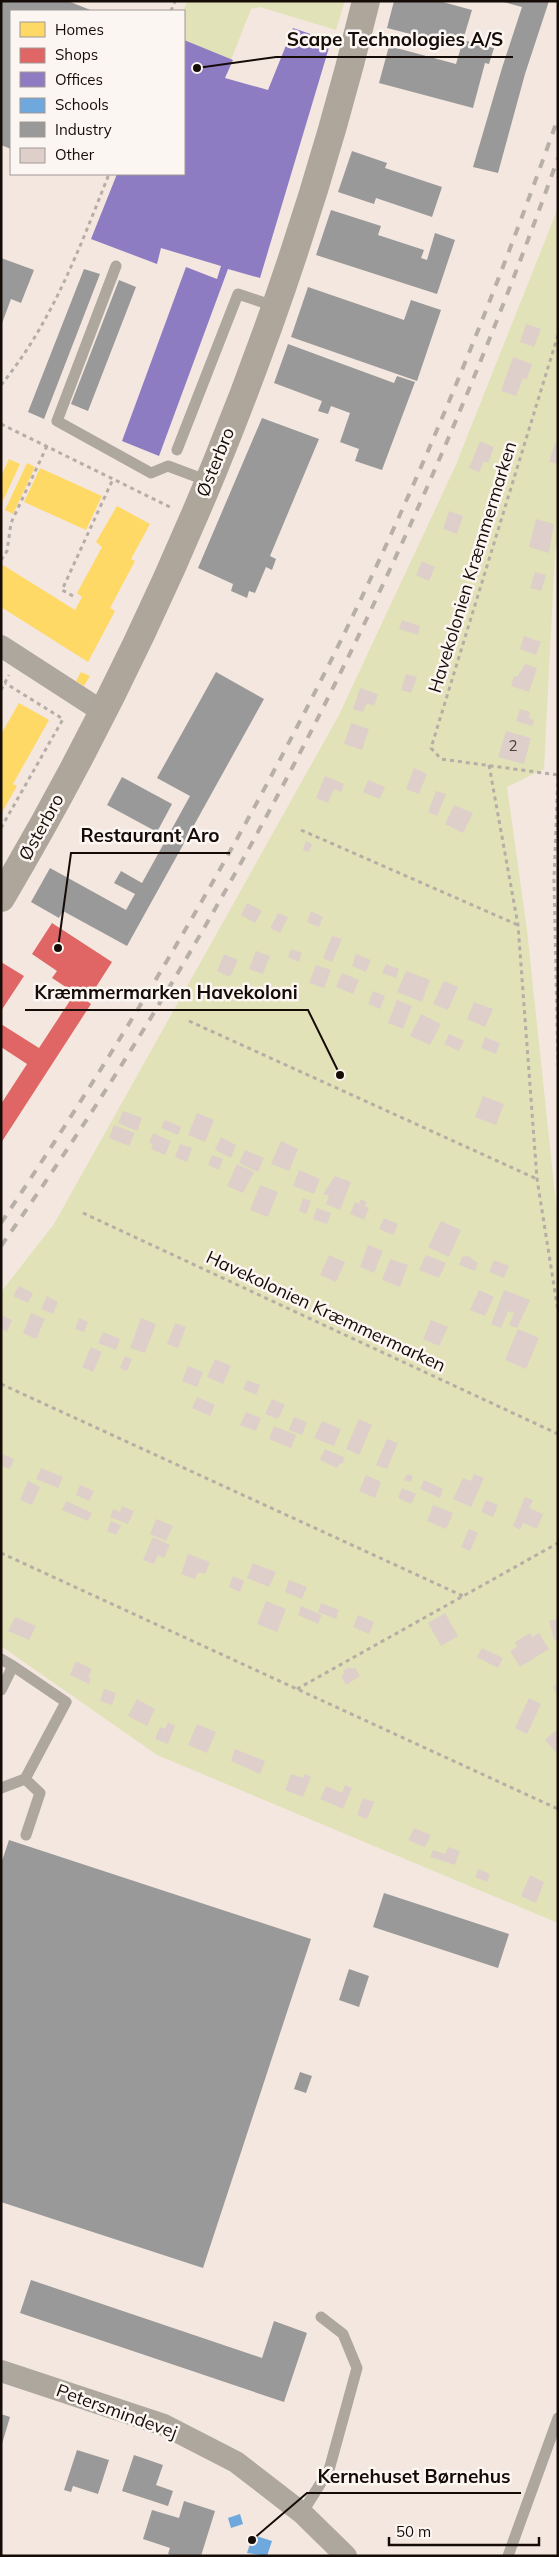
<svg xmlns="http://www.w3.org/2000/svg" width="559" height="2557" font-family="Mulish,sans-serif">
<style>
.green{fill:#e1e2b7}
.homes{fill:#ffd966}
.shops{fill:#e06666}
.offices{fill:#8e7cc3}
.schools{fill:#6fa8dc}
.industry{fill:#999}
.building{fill:#decfcb}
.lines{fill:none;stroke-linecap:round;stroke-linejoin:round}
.path{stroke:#b6aea6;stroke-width:3;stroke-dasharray:4 4;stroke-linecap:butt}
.lane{stroke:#ada79e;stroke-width:11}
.street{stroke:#ada79e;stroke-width:22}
.secondary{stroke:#aea69b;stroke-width:28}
.rail{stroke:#b8afa7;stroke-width:4;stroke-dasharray:9 9;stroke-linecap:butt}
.labels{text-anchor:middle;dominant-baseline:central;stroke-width:5;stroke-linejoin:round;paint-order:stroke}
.number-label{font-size:15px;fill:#4a403b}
.street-label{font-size:18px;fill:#150c07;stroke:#fcf6f2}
.leader{fill:none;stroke:#150c07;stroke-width:2}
.callout-dot{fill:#150c07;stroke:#fcf6f2;stroke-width:2}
.callout-label{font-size:19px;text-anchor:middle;font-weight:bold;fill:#150c07;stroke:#fcf6f2;stroke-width:5;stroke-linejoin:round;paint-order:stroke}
</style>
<rect width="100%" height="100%" fill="#f4e7df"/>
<path class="green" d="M 187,1 L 345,1 L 336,30 L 260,7 L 251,9 L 231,60 L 184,42 L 183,11 Z
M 558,208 L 558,536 L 555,553 L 544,769 L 507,787 L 527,930 L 558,1223 L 558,1923 L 157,1755 L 1,1646 L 1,1292 L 54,1224 L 339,715 L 455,467 Z"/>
<path class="homes" d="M 9,459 L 20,464 L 1,505 L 1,476 Z
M 27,463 L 35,467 L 13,514 L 5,510 Z
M 40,468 L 102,496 L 86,530 L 24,502 Z
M 117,506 L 150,524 L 131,559 L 135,561 L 110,608 L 115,611 L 88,662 L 1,607 L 1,568 L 3,565 L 75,610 L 82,597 L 77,593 L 102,547 L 96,542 Z
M 81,672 L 90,676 L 84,686 L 76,681 Z
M 19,703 L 49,720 L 13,784 L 17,786 L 1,814 L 1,734 Z"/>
<path class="shops" d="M 52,923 L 112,962 L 87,1001 L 91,1004 L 1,1143 L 1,1104 L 27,1064 L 1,1047 L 1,1024 L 39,1048 L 75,993 L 52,978 L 57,971 L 32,954 Z
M 1,962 L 24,976 L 1,1011 Z"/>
<path class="offices" d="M 293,28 L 331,41 L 260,278 L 228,269 L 159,456 L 122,441 L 186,267 L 217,279 L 221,266 L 161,248 L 157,264 L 91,239 L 117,174 L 184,174 L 184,40 L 233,60 L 225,78 L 268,90 Z"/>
<path class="schools" d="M 240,2514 L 243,2524 L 231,2528 L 228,2518 Z
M 253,2535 L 272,2541 L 267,2556 L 247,2553 Z"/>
<path class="industry" d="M 1,1 L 68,1 L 93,11 L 11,11 L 11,149 L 1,145 Z
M 394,1 L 439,1 L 472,10 L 463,40 L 494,48 L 489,64 L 485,63 L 473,108 L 379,83 L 389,46 L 456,64 L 461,47 L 387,28 Z
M 500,1 L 549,1 L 525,74 L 498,173 L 473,167 L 502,68 L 522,7 Z
M 352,151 L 387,163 L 385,168 L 442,187 L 432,217 L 376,198 L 374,204 L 338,192 Z
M 331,210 L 381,226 L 378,235 L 424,250 L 421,258 L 427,260 L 435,233 L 455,240 L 437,294 L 316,255 Z
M 1,258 L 34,270 L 21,303 L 11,299 L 1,326 Z
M 84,269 L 100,274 L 44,419 L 28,412 Z
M 119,280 L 136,287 L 88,411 L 71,404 Z
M 308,287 L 404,320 L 411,300 L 441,310 L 417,381 L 291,337 Z
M 288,344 L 394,383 L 397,376 L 415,382 L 382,470 L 355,461 L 359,449 L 340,442 L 350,413 L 331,406 L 328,414 L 318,411 L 322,401 L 274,383 Z
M 262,418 L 319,439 L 270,556 L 276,559 L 272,570 L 266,567 L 255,593 L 249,591 L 247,598 L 231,591 L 233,584 L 198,568 Z
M 216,672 L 264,699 L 127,946 L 63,911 L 59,918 L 31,902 L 50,868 L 126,910 L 135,894 L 114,883 L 121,871 L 142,883 L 190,796 L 157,778 Z
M 122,777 L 172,804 L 157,832 L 107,805 Z
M 9,1840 L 311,1939 L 203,2268 L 1,2202 L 1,1864 Z
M 384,1893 L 509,1934 L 498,1968 L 373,1927 Z
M 349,1969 L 369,1976 L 359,2007 L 339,2000 Z
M 300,2072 L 312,2076 L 306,2093 L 294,2089 Z
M 31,2280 L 262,2358 L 274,2321 L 307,2333 L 284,2402 L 20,2313 Z
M 1,2414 L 10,2417 L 2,2444 L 1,2444 Z
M 77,2450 L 109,2460 L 98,2494 L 73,2486 L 71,2492 L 64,2490 Z
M 134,2455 L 163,2465 L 156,2485 L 173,2491 L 168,2506 L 122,2491 Z
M 184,2501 L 215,2511 L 201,2556 L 174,2556 L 168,2554 L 170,2548 L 143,2539 L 152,2510 L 179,2518 Z"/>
<path class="building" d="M 526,324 L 541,329 L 534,347 L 520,342 Z
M 513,357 L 532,364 L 527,379 L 523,378 L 516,396 L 501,391 Z
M 480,441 L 494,447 L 488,463 L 484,461 L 479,472 L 469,468 Z
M 555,443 L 558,444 L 558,464 L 549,462 Z
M 449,511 L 463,516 L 457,534 L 443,529 Z
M 536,519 L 554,524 L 549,553 L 529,547 Z
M 422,561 L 435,567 L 429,581 L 416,575 Z
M 535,572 L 546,575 L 541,591 L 530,588 Z
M 402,620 L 420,626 L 418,635 L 399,629 Z
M 524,636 L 541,642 L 536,655 L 520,649 Z
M 525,664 L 537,668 L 529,692 L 511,686 L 514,676 L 517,677 Z
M 406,674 L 417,677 L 411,693 L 401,690 Z
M 360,688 L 378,694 L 374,706 L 367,703 L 363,712 L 353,709 Z
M 520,709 L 530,712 L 529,718 L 534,720 L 532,726 L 516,721 Z
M 351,723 L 369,729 L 362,750 L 344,744 Z
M 506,731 L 531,738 L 524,764 L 498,757 Z
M 414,768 L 427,774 L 419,794 L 406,789 Z
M 325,776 L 344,784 L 341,792 L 334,789 L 328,803 L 316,798 Z
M 368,780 L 385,787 L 380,799 L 363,792 Z
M 436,791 L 446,794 L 437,816 L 428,812 Z
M 454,805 L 473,813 L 463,833 L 445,824 Z
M 306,841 L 312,844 L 309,852 L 303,850 Z
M 247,903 L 262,911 L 255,923 L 241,915 Z
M 311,911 L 323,917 L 319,927 L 307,922 Z
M 278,913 L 288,917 L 280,933 L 270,928 Z
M 332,936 L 342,939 L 332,962 L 323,958 Z
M 291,949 L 302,953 L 299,962 L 288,957 Z
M 256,951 L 270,956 L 263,974 L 249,969 Z
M 224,954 L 238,960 L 230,977 L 217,971 Z
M 356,954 L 371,960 L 366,972 L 352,966 Z
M 386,964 L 399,969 L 396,978 L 382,973 Z
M 316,965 L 331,970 L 324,988 L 309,983 Z
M 406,971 L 430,980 L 422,1002 L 397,992 Z
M 342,973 L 359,980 L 353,994 L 336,987 Z
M 444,981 L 458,987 L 448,1010 L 433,1004 Z
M 373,991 L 385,996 L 380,1009 L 368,1004 Z
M 397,1000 L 412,1006 L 403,1029 L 388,1023 Z
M 474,1002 L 493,1009 L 485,1027 L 467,1019 Z
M 421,1014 L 441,1024 L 430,1045 L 410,1036 Z
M 449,1034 L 464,1041 L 459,1051 L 444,1044 Z
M 485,1037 L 500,1043 L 496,1054 L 481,1048 Z
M 483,1096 L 504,1104 L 496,1125 L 475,1117 Z
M 123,1111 L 142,1118 L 137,1131 L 118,1123 Z
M 197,1113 L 214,1120 L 205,1142 L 188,1135 Z
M 165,1120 L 181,1127 L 178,1135 L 161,1128 Z
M 114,1125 L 135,1133 L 129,1146 L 109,1138 Z
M 153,1133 L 171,1141 L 165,1155 L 151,1149 L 153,1144 L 149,1143 Z
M 221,1137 L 236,1145 L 231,1158 L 215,1150 Z
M 281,1141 L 298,1149 L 289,1171 L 271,1164 Z
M 180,1144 L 192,1148 L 187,1162 L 175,1157 Z
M 245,1150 L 264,1158 L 258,1172 L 239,1163 Z
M 212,1155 L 223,1159 L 219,1170 L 208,1165 Z
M 237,1164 L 254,1172 L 243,1193 L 227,1186 Z
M 299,1170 L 320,1179 L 314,1194 L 293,1186 Z
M 335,1176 L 351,1182 L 340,1210 L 326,1204 L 329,1196 L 323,1194 Z
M 260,1185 L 278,1192 L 268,1217 L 250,1210 Z
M 303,1198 L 311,1201 L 306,1214 L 299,1211 Z
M 361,1199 L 367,1202 L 365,1206 L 369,1208 L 364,1220 L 350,1214 L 355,1202 L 359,1204 Z
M 317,1208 L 331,1213 L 327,1224 L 313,1219 Z
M 384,1218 L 398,1224 L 393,1235 L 379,1229 Z
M 441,1221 L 461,1230 L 449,1257 L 428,1247 Z
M 368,1245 L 383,1251 L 374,1273 L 360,1267 Z
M 329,1255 L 345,1262 L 336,1282 L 320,1275 Z
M 426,1255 L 446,1263 L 439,1278 L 419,1270 Z
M 468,1256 L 478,1263 L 475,1271 L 459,1265 L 462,1257 Z
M 390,1259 L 408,1265 L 400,1287 L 382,1280 Z
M 494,1260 L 509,1266 L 504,1278 L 489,1272 Z
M 19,1286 L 33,1293 L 28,1303 L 13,1296 Z
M 479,1290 L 494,1297 L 485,1316 L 470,1310 Z
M 504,1290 L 530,1300 L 517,1328 L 509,1325 L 514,1313 L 508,1311 L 501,1328 L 491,1324 Z
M 47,1296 L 58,1302 L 53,1314 L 41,1309 Z
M 31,1313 L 45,1319 L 36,1339 L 23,1333 Z
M 1,1315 L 12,1320 L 7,1332 L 1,1329 Z
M 79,1318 L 88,1322 L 84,1332 L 75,1329 Z
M 141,1318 L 156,1324 L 145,1353 L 130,1348 Z
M 431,1320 L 448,1327 L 439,1346 L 423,1339 Z
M 175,1323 L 186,1327 L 178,1348 L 167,1344 Z
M 518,1329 L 539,1338 L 526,1369 L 505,1360 Z
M 103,1332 L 120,1339 L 116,1350 L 98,1343 Z
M 91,1347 L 102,1352 L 93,1372 L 82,1367 Z
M 125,1356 L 132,1359 L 127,1371 L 120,1368 Z
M 215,1359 L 231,1366 L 223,1384 L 207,1377 Z
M 188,1366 L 203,1372 L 197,1387 L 182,1381 Z
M 247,1380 L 260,1385 L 256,1395 L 243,1389 Z
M 197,1397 L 215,1405 L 210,1416 L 192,1408 Z
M 272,1399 L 285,1405 L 278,1419 L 265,1414 Z
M 246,1412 L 261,1418 L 256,1431 L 240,1425 Z
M 294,1417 L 307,1422 L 302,1435 L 289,1430 Z
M 359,1419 L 372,1425 L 359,1455 L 346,1449 Z
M 322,1421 L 341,1429 L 334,1446 L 314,1438 Z
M 274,1426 L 296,1435 L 291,1448 L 269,1439 Z
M 387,1439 L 398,1443 L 387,1469 L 376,1465 Z
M 325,1449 L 345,1458 L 342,1464 L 340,1463 L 337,1468 L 320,1460 Z
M 2,1454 L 14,1459 L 10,1469 L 1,1466 Z
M 41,1468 L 63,1477 L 58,1488 L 36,1479 Z
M 407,1474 L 413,1476 L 411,1482 L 404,1480 Z
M 474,1474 L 484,1478 L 471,1507 L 453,1499 L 463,1478 L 471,1481 Z
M 366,1475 L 381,1482 L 375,1498 L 359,1491 Z
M 424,1480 L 443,1489 L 440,1498 L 420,1489 Z
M 28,1481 L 40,1487 L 32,1505 L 20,1500 Z
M 80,1485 L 94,1491 L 89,1501 L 76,1495 Z
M 402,1488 L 416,1494 L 411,1504 L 398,1498 Z
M 525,1497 L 533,1500 L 529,1508 L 543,1514 L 537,1529 L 523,1523 L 520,1530 L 513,1526 Z
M 486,1500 L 498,1505 L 493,1517 L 481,1512 Z
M 66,1501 L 92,1513 L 88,1521 L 62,1510 Z
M 433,1505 L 453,1513 L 446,1529 L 427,1521 Z
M 122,1506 L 134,1511 L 128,1524 L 110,1517 L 113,1509 L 120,1512 Z
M 156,1519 L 173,1526 L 166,1541 L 150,1534 Z
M 111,1521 L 121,1525 L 116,1535 L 107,1531 Z
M 469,1529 L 478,1533 L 470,1551 L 461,1547 Z
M 153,1537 L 170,1545 L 164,1558 L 158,1555 L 154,1564 L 143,1560 Z
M 188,1554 L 210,1562 L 205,1574 L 198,1572 L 195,1579 L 181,1574 Z
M 253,1563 L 276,1572 L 269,1587 L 247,1578 Z
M 233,1576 L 244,1581 L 240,1592 L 229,1587 Z
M 289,1580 L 307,1587 L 302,1599 L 285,1592 Z
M 266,1601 L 286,1609 L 277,1632 L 257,1624 Z
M 321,1603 L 339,1610 L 336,1619 L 318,1612 Z
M 301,1606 L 322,1615 L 318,1624 L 298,1615 Z
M 445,1613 L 458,1636 L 441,1646 L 428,1623 Z
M 358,1615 L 374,1622 L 369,1634 L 353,1627 Z
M 15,1617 L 36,1626 L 29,1640 L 8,1631 Z
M 558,1619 L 558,1639 L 554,1640 L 549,1621 Z
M 530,1633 L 532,1637 L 539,1633 L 549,1649 L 520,1667 L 510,1651 L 517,1647 L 515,1642 Z
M 482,1648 L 503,1658 L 498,1668 L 477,1657 Z
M 76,1661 L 92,1669 L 88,1677 L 91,1678 L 89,1684 L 70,1675 Z
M 350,1667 L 351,1669 L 355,1668 L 360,1676 L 346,1685 L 341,1676 L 345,1673 L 343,1671 Z
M 558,1684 L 558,1698 L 553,1686 Z
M 104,1689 L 116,1693 L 112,1705 L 100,1701 Z
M 529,1698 L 541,1704 L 527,1734 L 515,1728 Z
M 137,1699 L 155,1709 L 147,1726 L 128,1716 Z
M 168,1722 L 175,1726 L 168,1744 L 155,1739 L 160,1727 L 165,1729 Z
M 197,1724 L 216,1732 L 207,1753 L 188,1745 Z
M 555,1731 L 558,1734 L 558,1755 L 545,1740 Z
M 235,1749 L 265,1761 L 260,1774 L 231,1761 Z
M 291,1774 L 303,1778 L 305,1774 L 311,1777 L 303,1797 L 285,1790 Z
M 345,1785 L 352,1788 L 343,1809 L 320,1799 L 326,1786 L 342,1793 Z
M 363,1798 L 374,1802 L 367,1819 L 357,1815 Z
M 414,1828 L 431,1835 L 425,1847 L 408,1840 Z
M 448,1847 L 460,1851 L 455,1865 L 430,1857 L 433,1850 L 445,1854 Z
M 479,1869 L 490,1874 L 487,1882 L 475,1877 Z
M 530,1875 L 544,1882 L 536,1903 L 521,1896 Z"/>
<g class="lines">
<path class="path" d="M 171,11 L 175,1
M 558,335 L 431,748 L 441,759 L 558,775
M 1,385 C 52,323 80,247 109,174
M 1,424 L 172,508
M 1,560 L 7,551 L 11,523 L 47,446
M 73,596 L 62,590 L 113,479
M 1,690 L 9,675
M 489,765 L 518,925 L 537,1179 L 558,1311
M 558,775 L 554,879 L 558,1066
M 1,828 L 63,719 L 5,683
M 301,830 L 518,925
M 189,1021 L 537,1179
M 83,1213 L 558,1434
M 1,1384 L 463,1596
M 1,1553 L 558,1809
M 297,1689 L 558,1543"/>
<path class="lane" d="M 116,266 L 57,421 L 151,473 L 168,466 L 208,481
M 177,450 L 238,294 L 274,306
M 1,1659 L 13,1666 L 1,1690
M 25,1779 L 40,1793 L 26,1835
M 1,1788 L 25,1779 L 66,1702 L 13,1666
M 302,2513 L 329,2470 L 357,2368 L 343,2334 L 321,2317
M 508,2556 L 558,2418"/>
<path class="street" d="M 1,646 L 103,712
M 1,2371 L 164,2425 L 236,2462 L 302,2513 L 346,2556"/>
<path class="secondary" d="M 1,898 C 164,623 291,311 366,1"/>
<path class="rail" d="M 1,1223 C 109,1062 209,897 298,725 C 400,530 484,326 558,118
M 1,1246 C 236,913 421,542 558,158"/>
</g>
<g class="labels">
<g class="number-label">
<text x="513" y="745">2</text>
</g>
<g class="street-label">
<text transform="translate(215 462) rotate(-68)">Østerbro</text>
<text transform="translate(472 567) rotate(-73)">Havekolonien Kræmmermarken</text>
<text transform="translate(41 827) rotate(-61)">Østerbro</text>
<text transform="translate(326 1311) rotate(25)">Havekolonien Kræmmermarken</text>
<text transform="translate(117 2411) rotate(20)">Petersmindevej</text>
</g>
</g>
<path class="leader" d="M197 68L276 57H513M58 948L71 853H230M340 1075L308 1010H25M252 2540L307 2493H521"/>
<g class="callout-dot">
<circle cx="197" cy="68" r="5"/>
<circle cx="58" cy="948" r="5"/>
<circle cx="340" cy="1075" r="5"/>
<circle cx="252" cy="2540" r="5"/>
</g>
<g class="callout-label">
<text x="395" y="46">Scape Technologies A/S</text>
<text x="150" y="842">Restaurant Aro</text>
<text x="166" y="999">Kræmmermarken Havekoloni</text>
<text x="414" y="2483">Kernehuset Børnehus</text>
</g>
<rect width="559" height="2557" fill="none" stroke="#150c07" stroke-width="5"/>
<rect x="10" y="10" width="175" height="165" fill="#fcf6f2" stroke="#a09894"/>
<rect x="20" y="22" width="25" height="15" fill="#ffd966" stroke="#a09894"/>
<text x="55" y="35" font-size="15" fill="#150c07">Homes</text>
<rect x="20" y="48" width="25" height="15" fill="#e06666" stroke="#a09894"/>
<text x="55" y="60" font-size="15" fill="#150c07">Shops</text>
<rect x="20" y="72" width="25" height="15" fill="#8e7cc3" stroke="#a09894"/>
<text x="55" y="85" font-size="15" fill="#150c07">Offices</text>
<rect x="20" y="98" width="25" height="15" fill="#6fa8dc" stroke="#a09894"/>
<text x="55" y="110" font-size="15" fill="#150c07">Schools</text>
<rect x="20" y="122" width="25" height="15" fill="#999999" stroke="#a09894"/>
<text x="55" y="135" font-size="15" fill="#150c07">Industry</text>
<rect x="20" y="148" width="25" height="15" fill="#decfcb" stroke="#a09894"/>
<text x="55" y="160" font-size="15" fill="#150c07">Other</text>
<path d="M389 2537v8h150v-8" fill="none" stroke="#150c07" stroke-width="2.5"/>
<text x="396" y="2537" font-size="15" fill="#150c07" stroke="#fcf6f2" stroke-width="4" paint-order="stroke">50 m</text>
</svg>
